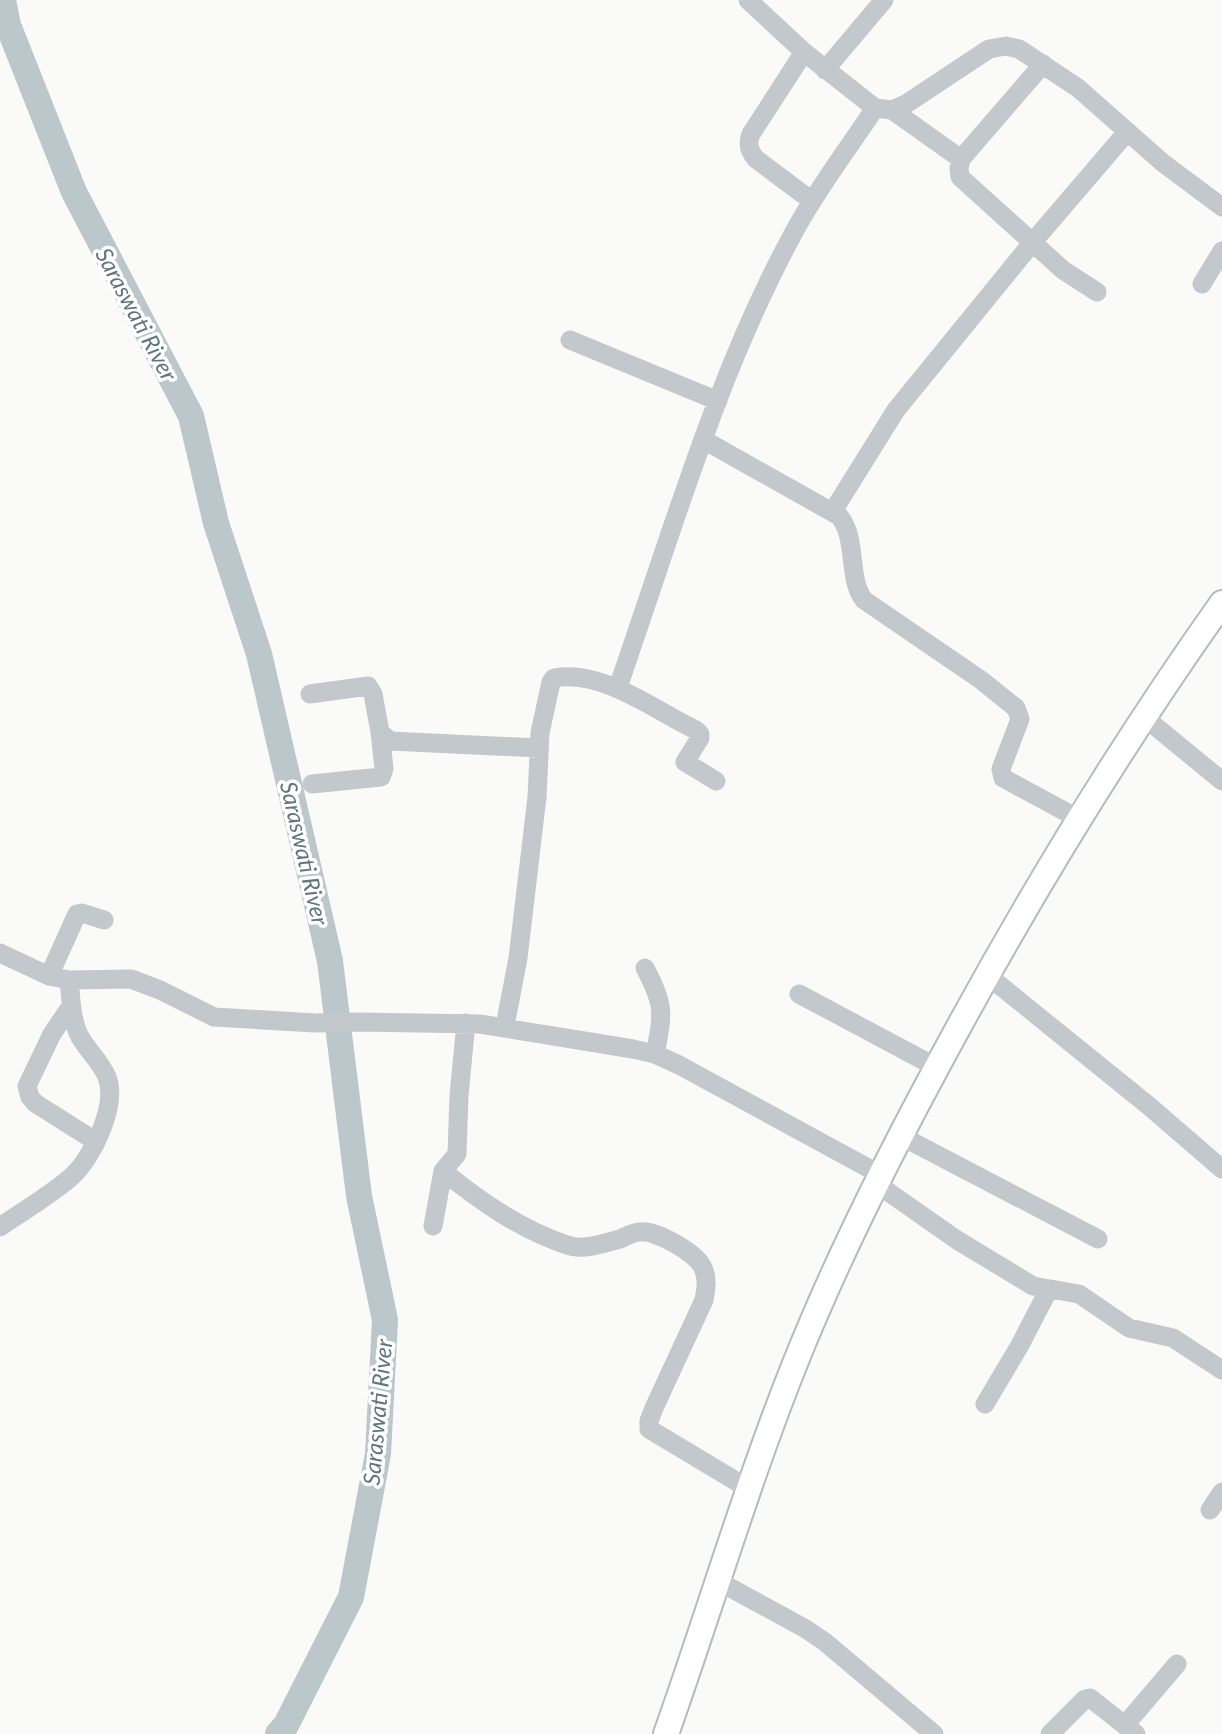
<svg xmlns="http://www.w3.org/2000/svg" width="1222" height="1734" font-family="Lato,sans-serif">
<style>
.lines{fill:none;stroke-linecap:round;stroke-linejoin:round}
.river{stroke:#bbc7cb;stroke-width:26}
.major-casing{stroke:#b5babe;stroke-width:28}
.minor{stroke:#c3c8cc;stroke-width:19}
.major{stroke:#fff;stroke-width:24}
.labels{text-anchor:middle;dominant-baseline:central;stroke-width:7;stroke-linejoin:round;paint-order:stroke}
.water-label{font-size:23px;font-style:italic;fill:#60757c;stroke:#fff}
</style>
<rect width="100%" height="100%" fill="#fafaf8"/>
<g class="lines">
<path class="river" d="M 3,0 L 8,25 L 74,192 L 191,416 L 216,523 L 259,654 L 330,961 L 359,1196 L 385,1320 L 378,1454 L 351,1597 L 286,1725 L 278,1734"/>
<g class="major-casing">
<path id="major" d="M 666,1734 C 715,1596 755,1455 813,1320 C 855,1221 905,1125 957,1030 C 1037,883 1125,740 1222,603"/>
</g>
<path class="minor" d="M 748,0 L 804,52 L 875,108 L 892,110 L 906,104 L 989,49 L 1006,46 L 1019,49 L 1078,88 L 1163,163 L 1222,207
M 804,52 L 751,134 C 747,144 749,151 756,159 L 812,201
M 1043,64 L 961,159 L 959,168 L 960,177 L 1063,270 L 1097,292
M 825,70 L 884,0
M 892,110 L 961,159
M 1202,284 L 1222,251
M 570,340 L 718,401
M 704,440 L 839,516 C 858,538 847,579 864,600 L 981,680 L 1016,708 L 1020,719 L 1001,769 L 1003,778 L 1079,819
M 833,511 L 896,410 L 1032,243 L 1127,132
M 618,687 C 671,536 717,373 794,232 C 817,189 848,149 875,108
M 310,694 L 368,686 L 373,694 L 380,732 L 390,741 L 539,748
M 1144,717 L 1222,781
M 312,784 L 381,777 L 384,769 L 380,732
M 0,953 L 49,976 L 69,980 L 131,979 L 160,990 L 214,1017 L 315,1023 L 358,1022 L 480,1024 L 633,1049 L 655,1054 L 679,1065 L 881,1175
M 645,968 C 665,1005 663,1014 655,1054
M 987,975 L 1149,1106 L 1222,1169
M 49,976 L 77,914 L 82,913 L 104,920
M 799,994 L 936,1067
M 71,1006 L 52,1034 L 27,1086 L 30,1097 L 35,1103 L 95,1141
M 505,1026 L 518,958 L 537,797 L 540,733 L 551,682 L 554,678 C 602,669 654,710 696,730 L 700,734 L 700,738 L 685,762 L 716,781
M 901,1136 L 1098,1239
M 443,1171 C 481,1202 520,1229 567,1245 C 583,1251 604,1243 620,1239 C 627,1236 633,1232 640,1232 C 656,1230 697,1253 703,1268 C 708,1279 706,1289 704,1300 L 654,1408 L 649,1421 L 649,1429 L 749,1489
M 877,1184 L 957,1240 L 1033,1286 L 1079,1294 L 1129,1328 L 1173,1338 L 1222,1370
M 433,1226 L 443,1171 L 457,1154 L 459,1095 L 466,1023
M 0,1227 C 23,1211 49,1196 70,1178 C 92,1160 118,1105 107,1077 C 101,1062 88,1051 80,1037 C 71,1020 71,998 69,980
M 985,1404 L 1020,1345 L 1049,1289
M 1210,1510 L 1222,1492
M 718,1581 L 806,1629 L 825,1642 L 934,1734
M 1125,1725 L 1177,1664
M 1050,1734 L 1085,1699 L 1090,1698 L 1136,1734"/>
<use href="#major" class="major"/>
</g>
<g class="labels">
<g class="water-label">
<text transform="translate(137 314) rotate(62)">Saraswati River</text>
<text transform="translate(305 853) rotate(77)">Saraswati River</text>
<text transform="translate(377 1412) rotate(-85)">Saraswati River</text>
</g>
</g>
</svg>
